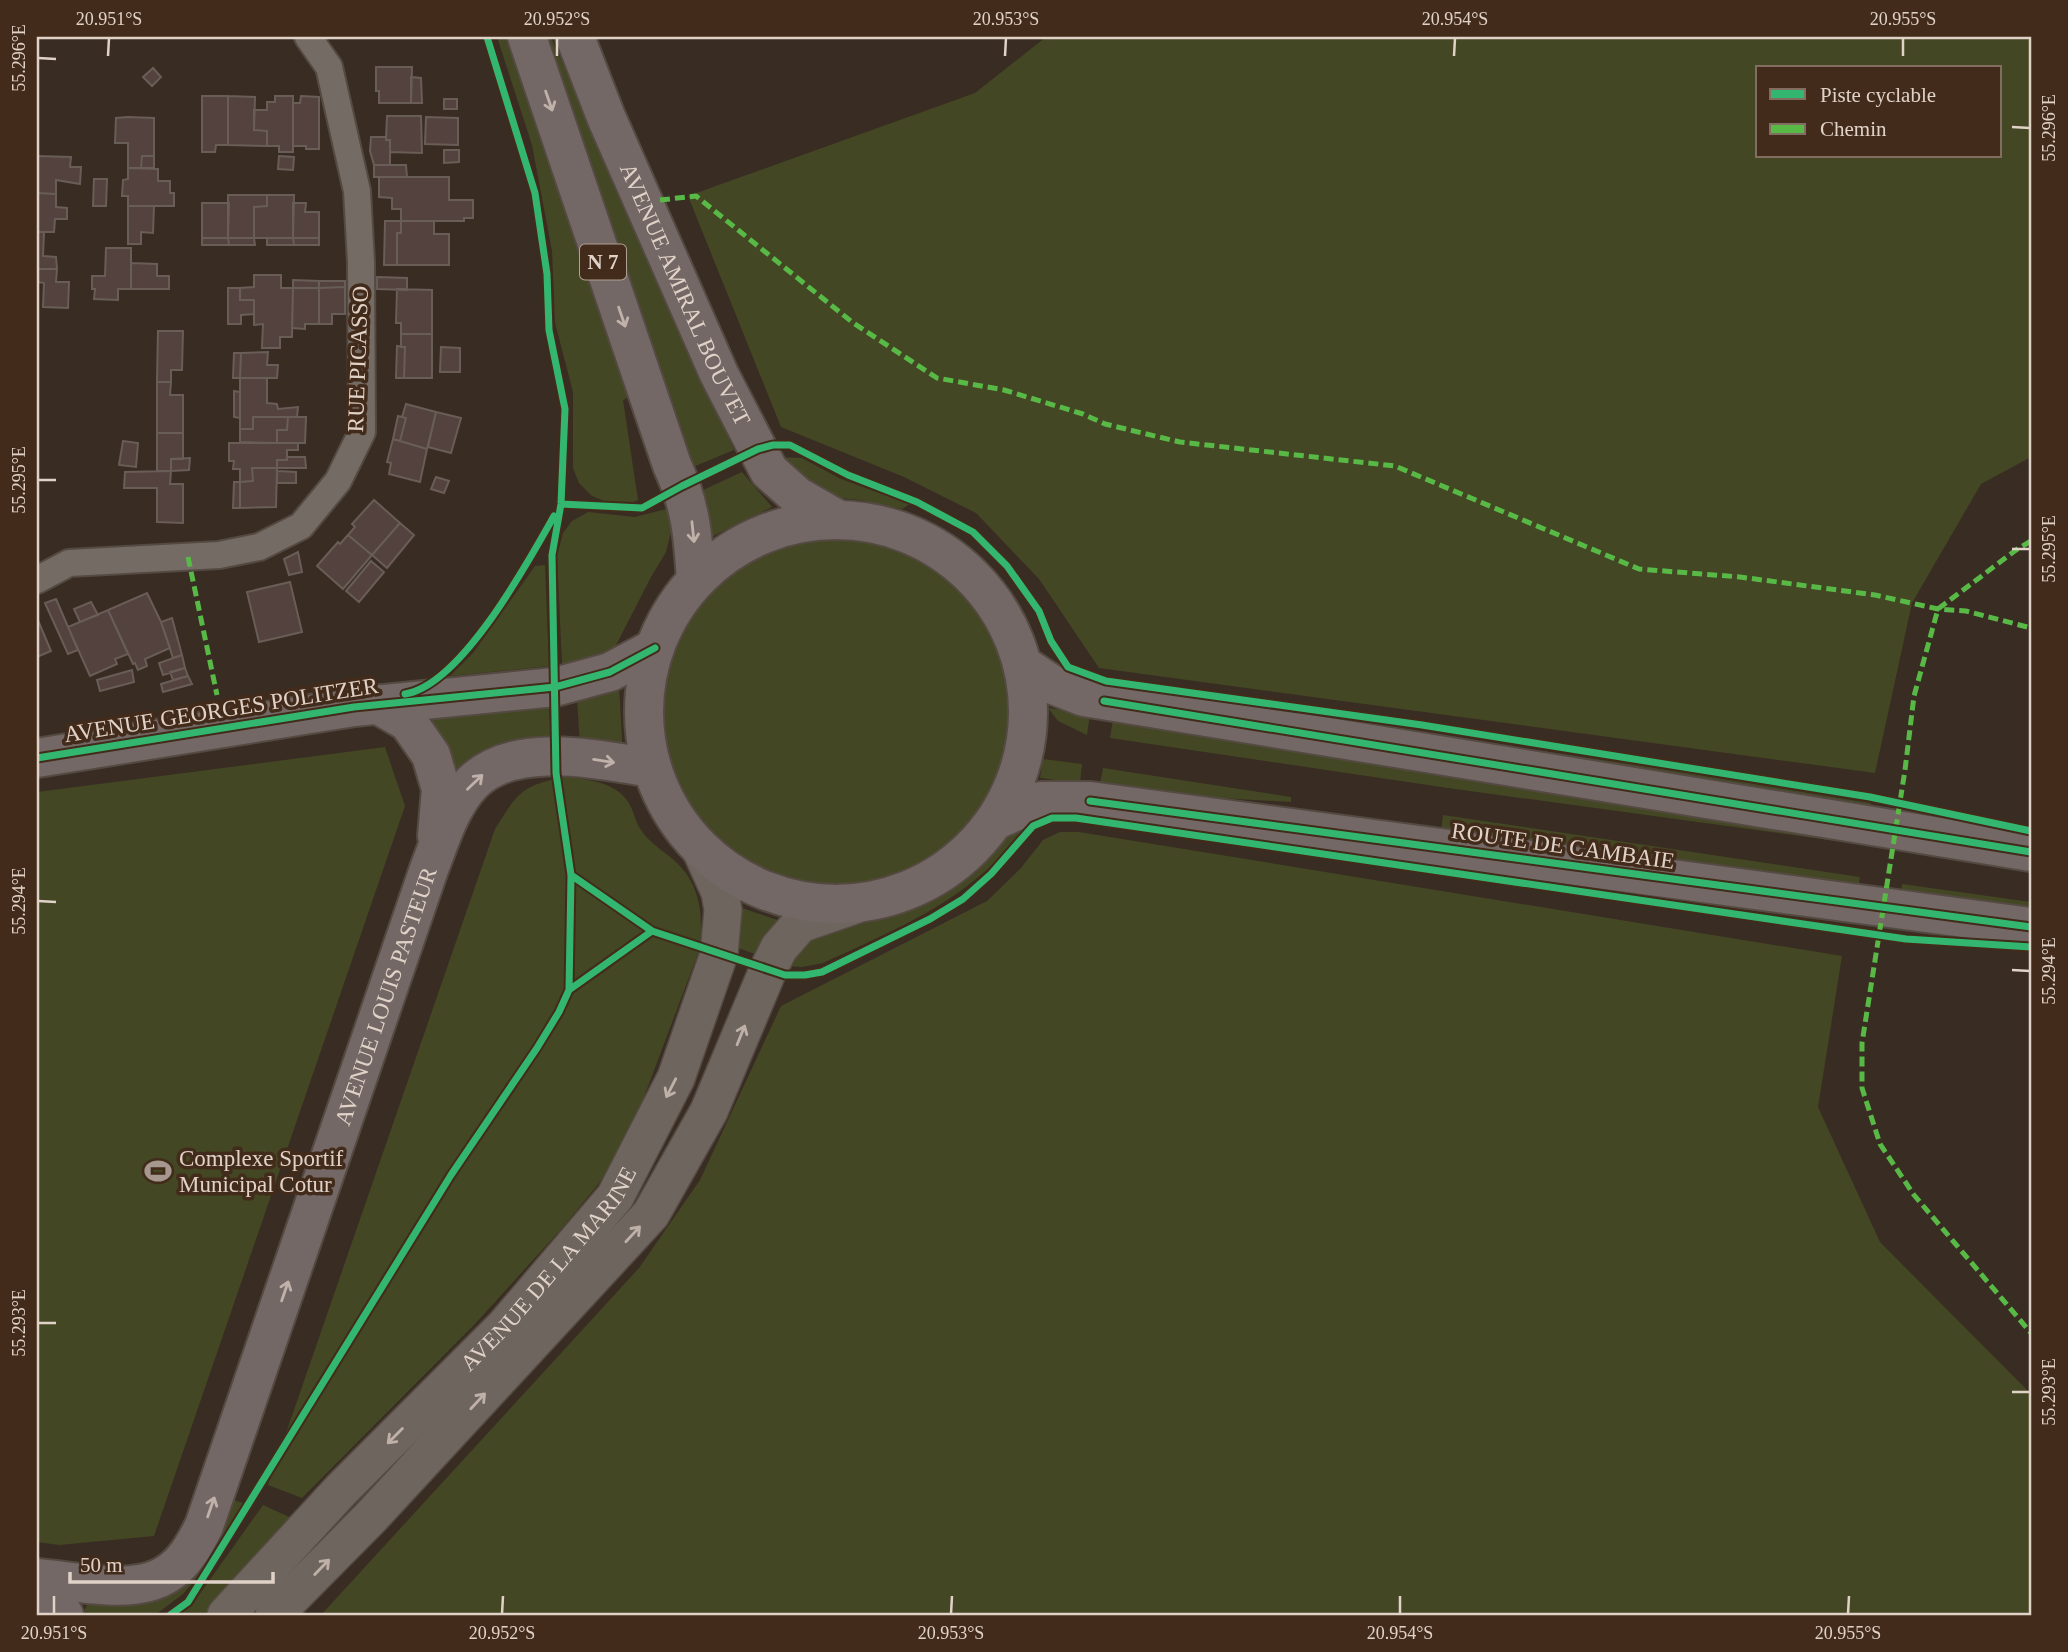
<svg xmlns="http://www.w3.org/2000/svg" width="2068" height="1652" font-family="'Times New Roman',serif">
<style>
.green{fill:#434723;fill-rule:evenodd}
.building{fill:#53423d;stroke:#695d58;stroke-width:2}
.lines{fill:none;stroke-linecap:round;stroke-linejoin:round}
.minor-casing{stroke:#544a42;stroke-width:30}
.secondary-casing{stroke:#544a42;stroke-width:40}
.primary-casing{stroke:#544a42;stroke-width:42}
.minor{stroke:#746b64;stroke-width:26}
.secondary{stroke:#6f655f;stroke-width:37}
.primary{stroke:#736865;stroke-width:38}
.quiet{stroke:#58b947;stroke-width:5;stroke-dasharray:10 5;stroke-linecap:butt}
.cycleway-casing{stroke:#422b1a;stroke-width:11}
.cycleway{stroke:#33b770;stroke-width:7}
.oneway{stroke:#c0b2aa}
.oneway2{stroke:#bfb1a8}
.ticks{fill:none;stroke:#e1d2c8;stroke-width:2.5}
.labels{text-anchor:middle;dominant-baseline:central;stroke-width:7;stroke-linejoin:round;paint-order:stroke}
.shield{fill:#422b1a;stroke:#b1a094;stroke-width:2}
.shield-label{font-size:21px;font-weight:bold;fill:#e1d2c8}
.street-label{font-size:23px;fill:#e1d2c8;stroke:#422b1a}
.poi-label{font-size:23px;fill:#e1d2c8;stroke:#422b1a;text-anchor:start}
.neatline{fill:none;stroke:#e1d2c8;stroke-width:2.5}
.ticks-label{font-size:18px;text-anchor:middle;fill:#e1d2c8}
</style>
<rect width="100%" height="100%" fill="#392c23"/>
<path class="green" d="M 497,37 L 513,37 L 631,396 L 623,400 L 638,500 L 629,504 L 607,502 L 592,496 L 579,483 L 573,468 L 573,392 L 555,323 L 552,251 L 532,145 Z
M 535,37 L 551,37 L 734,450 L 688,469 Z
M 1046,37 L 2031,37 L 2031,457 L 1981,484 L 1912,603 L 1875,773 L 1099,668 L 1039,579 L 976,513 L 904,477 L 781,427 L 688,196 L 975,93 ZM 1758,68 L 2000,68 L 2000,156 L 1758,156 Z
M 775,457 L 802,458 L 841,479 L 910,504 L 902,509 L 860,500 L 818,496 Z
M 742,472 L 772,507 L 709,538 L 701,491 Z
M 670,508 L 671,532 L 666,552 L 651,577 L 612,653 L 565,670 L 562,663 L 557,556 L 563,533 L 572,521 L 588,512 L 635,517 Z
M655 714a178 178 0 1 1 356 0a178 178 0 1 1-356 0Z
M 545,565 L 549,666 L 450,676 L 473,653 L 535,566 Z
M 619,685 L 623,756 L 580,746 L 577,697 Z
M 1117,688 L 1657,768 L 1871,803 L 1870,812 Z
M 548,699 L 552,747 L 455,773 L 425,720 L 429,709 Z
M 1048,708 L 1090,714 L 1087,735 L 1058,721 Z
M 1113,719 L 1862,841 L 1851,843 L 1448,788 L 1110,738 Z
M 385,747 L 405,806 L 154,1536 L 59,1545 L 37,1542 L 37,792 Z
M 1043,759 L 1082,764 L 1080,783 L 1040,778 Z
M 1103,768 L 1291,797 L 1291,802 L 1186,796 L 1100,784 Z
M 564,777 C 587,779 618,782 630,805 C 634,813 636,823 641,830 C 650,844 666,852 677,863 C 701,886 703,917 700,948 L 635,1121 L 605,1176 L 563,1227 L 475,1324 L 302,1498 L 268,1485 L 495,829 C 518,793 520,786 564,777 Z
M 1044,815 C 1019,831 1004,855 982,874 C 936,914 877,938 823,963 L 802,967 L 787,966 L 805,942 L 837,927 L 881,918 L 935,898 L 978,866 L 1007,830 Z
M 1443,815 L 1860,877 L 1857,895 L 1441,833 Z
M 1060,832 L 1079,832 L 1842,956 L 1818,1107 L 1880,1242 L 2031,1394 L 2031,1615 L 321,1615 L 639,1268 L 700,1180 L 781,1006 L 987,901 L 1021,868 L 1043,840 Z
M 1902,884 L 2031,902 L 2031,913 L 1900,901 Z
M 739,907 L 780,921 L 760,956 L 733,946 Z
M 228,1498 L 246,1504 L 196,1579 L 183,1594 L 155,1615 L 82,1615 L 91,1598 L 125,1598 Z
M 263,1505 L 296,1520 L 210,1615 L 177,1615 L 194,1602 Z"/>
<path class="building" d="M 376,67 L 412,67 L 411,103 L 379,103 L 379,91 L 376,91 Z
M 153,68 L 161,77 L 152,86 L 143,77 Z
M 411,77 L 421,78 L 422,103 L 411,103 Z
M 202,96 L 228,96 L 228,145 L 216,145 L 215,152 L 202,152 Z
M 228,96 L 255,97 L 254,130 L 267,131 L 267,146 L 228,145 Z
M 275,96 L 293,96 L 293,152 L 279,152 L 279,146 L 267,146 L 267,131 L 254,130 L 254,110 L 267,110 L 267,102 L 275,102 Z
M 301,96 L 319,97 L 319,149 L 306,149 L 306,146 L 293,146 L 293,103 L 300,103 Z
M 444,99 L 457,99 L 457,109 L 444,109 Z
M 387,116 L 421,116 L 422,153 L 390,152 L 390,140 L 386,140 Z
M 128,117 L 154,118 L 154,156 L 142,156 L 141,168 L 128,168 L 128,143 L 115,143 L 116,118 Z
M 426,117 L 458,118 L 458,145 L 425,144 Z
M 371,137 L 386,137 L 386,140 L 390,140 L 390,165 L 374,165 L 370,151 Z
M 444,150 L 459,150 L 459,162 L 444,163 Z
M 37,156 L 71,157 L 70,167 L 81,167 L 80,184 L 56,180 L 56,194 L 37,193 Z
M 142,156 L 154,156 L 154,168 L 141,168 Z
M 279,156 L 294,157 L 293,170 L 278,169 Z
M 374,165 L 406,165 L 407,177 L 374,177 Z
M 128,168 L 158,169 L 158,181 L 170,181 L 170,193 L 174,193 L 174,206 L 128,206 L 128,196 L 122,196 L 123,180 L 128,179 Z
M 379,177 L 449,177 L 449,200 L 473,200 L 473,218 L 464,218 L 464,221 L 401,221 L 401,209 L 392,209 L 392,198 L 379,197 Z
M 94,179 L 107,179 L 106,206 L 93,206 Z
M 37,193 L 56,194 L 56,207 L 67,208 L 67,219 L 55,219 L 54,232 L 37,232 Z
M 228,195 L 267,195 L 267,206 L 254,207 L 254,238 L 228,238 Z
M 267,195 L 294,195 L 293,238 L 254,238 L 254,207 L 267,206 Z
M 202,203 L 229,203 L 228,238 L 202,238 Z
M 293,203 L 306,203 L 305,212 L 319,212 L 319,238 L 293,238 Z
M 128,206 L 154,206 L 153,233 L 141,232 L 141,244 L 128,244 Z
M 385,221 L 401,221 L 401,233 L 397,233 L 397,265 L 384,265 Z
M 401,221 L 434,221 L 434,234 L 449,234 L 449,265 L 397,265 L 397,233 L 401,233 Z
M 37,232 L 44,232 L 43,256 L 56,257 L 57,269 L 37,269 Z
M 202,238 L 228,238 L 229,245 L 202,245 Z
M 228,238 L 254,238 L 255,245 L 229,245 Z
M 267,238 L 293,238 L 294,245 L 267,245 Z
M 293,238 L 319,238 L 319,245 L 294,245 Z
M 106,248 L 131,248 L 131,289 L 118,289 L 118,300 L 94,299 L 95,289 L 92,289 L 92,276 L 105,276 Z
M 131,263 L 157,264 L 157,276 L 169,276 L 169,289 L 131,289 Z
M 37,269 L 57,269 L 56,282 L 69,282 L 68,308 L 43,307 L 44,283 L 37,282 Z
M 254,275 L 281,275 L 281,288 L 293,288 L 292,337 L 280,337 L 280,348 L 262,348 L 263,324 L 254,325 L 254,300 L 240,300 L 240,288 L 254,287 Z
M 377,277 L 407,278 L 407,290 L 377,289 Z
M 293,280 L 319,281 L 319,288 L 293,288 Z
M 319,281 L 345,281 L 345,287 L 319,288 Z
M 345,287 L 345,314 L 332,314 L 332,324 L 319,324 L 319,288 Z
M 228,288 L 240,288 L 240,300 L 254,300 L 254,314 L 241,315 L 241,324 L 228,324 Z
M 293,288 L 319,288 L 319,324 L 305,324 L 305,329 L 292,328 Z
M 397,289 L 432,290 L 432,334 L 401,334 L 401,323 L 396,323 Z
M 158,331 L 183,331 L 182,370 L 171,370 L 171,382 L 157,382 Z
M 401,334 L 432,334 L 432,378 L 404,378 L 405,347 L 401,347 Z
M 397,346 L 405,347 L 404,378 L 396,378 Z
M 441,347 L 460,348 L 460,372 L 440,372 Z
M 268,352 L 267,365 L 278,365 L 277,378 L 240,378 L 241,353 Z
M 234,353 L 241,353 L 240,378 L 233,378 Z
M 240,378 L 267,378 L 267,403 L 277,404 L 278,409 L 298,407 L 297,417 L 253,417 L 253,429 L 240,429 Z
M 157,382 L 171,382 L 170,395 L 183,395 L 183,433 L 157,433 Z
M 234,391 L 240,392 L 240,418 L 234,417 Z
M 406,404 L 436,412 L 427,449 L 400,441 L 406,418 L 402,417 Z
M 436,412 L 461,418 L 451,453 L 428,447 Z
M 398,416 L 406,418 L 400,441 L 393,439 Z
M 253,417 L 288,417 L 287,430 L 277,430 L 277,443 L 240,442 L 240,429 L 253,429 Z
M 288,417 L 306,417 L 305,443 L 277,443 L 277,430 L 287,430 Z
M 157,433 L 183,433 L 183,459 L 171,459 L 171,471 L 157,471 Z
M 393,439 L 427,449 L 420,482 L 389,474 L 391,463 L 387,462 Z
M 123,441 L 138,443 L 136,467 L 119,465 Z
M 229,443 L 298,443 L 298,450 L 287,450 L 287,460 L 277,460 L 277,468 L 252,468 L 253,481 L 240,482 L 240,469 L 233,469 L 234,461 L 229,461 Z
M 287,457 L 305,457 L 306,468 L 277,468 L 277,460 L 287,460 Z
M 190,458 L 189,470 L 171,471 L 171,459 Z
M 252,468 L 277,468 L 276,507 L 240,508 L 240,482 L 253,481 Z
M 171,471 L 170,484 L 183,484 L 183,523 L 157,522 L 157,488 L 124,488 L 125,472 Z
M 277,471 L 296,472 L 296,483 L 277,483 Z
M 436,477 L 449,481 L 444,493 L 431,489 Z
M 234,482 L 240,482 L 240,508 L 233,508 Z
M 374,500 L 400,523 L 372,555 L 348,535 L 355,527 L 352,524 Z
M 400,523 L 414,535 L 387,568 L 372,555 Z
M 348,535 L 372,555 L 343,589 L 317,566 L 338,542 L 340,544 Z
M 298,552 L 302,572 L 289,575 L 284,559 Z
M 371,561 L 384,572 L 359,602 L 346,591 Z
M 290,582 L 302,632 L 259,642 L 247,592 Z
M 147,593 L 161,622 L 170,648 L 145,659 L 147,666 L 138,670 L 135,663 L 133,664 L 108,610 Z
M 56,599 L 78,650 L 68,654 L 45,603 Z
M 91,602 L 98,615 L 80,622 L 74,609 Z
M 108,610 L 128,654 L 115,659 L 117,664 L 90,676 L 68,627 Z
M 37,618 L 51,651 L 37,657 Z
M 172,618 L 182,655 L 173,658 L 161,622 Z
M 182,655 L 185,668 L 163,675 L 159,663 Z
M 185,668 L 188,676 L 173,680 L 170,672 Z
M 132,670 L 134,682 L 100,691 L 97,680 Z
M 188,676 L 192,684 L 163,692 L 161,684 Z"/>
<g class="lines">
<g class="minor-casing">
<path id="minor" d="M 37,580 L 69,563 L 219,555 L 259,547 L 301,526 L 338,481 L 362,432 L 361,262 L 357,191 L 329,67 L 308,37"/>
</g>
<g class="secondary-casing">
<g id="secondary">
<path id="s1" d="M 226,1615 L 341,1490 L 505,1326 L 615,1197 L 676,1078 L 719,954 L 723,910 L 720,892 L 700,848"/>
<path d="M 274,1615 L 371,1517 L 651,1214 L 709,1111 L 768,970 L 779,948 L 800,924 L 855,905"/>
</g>
</g>
<g class="primary-casing">
<g id="primary">
<path d="M 527,37 L 672,465 C 691,506 693,536 696,580"/>
<path id="s2" d="M 575,37 L 606,117 L 719,374 L 769,471 L 797,496 L 837,519"/>
<circle cx="836" cy="712" r="192"/>
<path d="M 1023,665 L 1053,685 L 1084,697 L 2031,852"/>
<path d="M 377,704 L 408,722 L 431,755 L 441,789 L 437,836"/>
<path d="M 37,758 L 354,707 L 555,687 L 610,672 L 655,648"/>
<path d="M 996,820 L 1040,801 L 1090,801 L 2031,927"/>
<path id="s3" d="M 37,1578 C 75,1581 133,1596 167,1574 C 185,1563 195,1544 204,1526 L 429,869 C 440,841 450,806 472,783 C 514,740 599,760 652,768"/>
<path d="M 37,1592 L 58,1607 L 64,1615"/>
</g>
</g>
<use href="#minor" class="minor"/>
<use href="#secondary" class="secondary"/>
<use href="#primary" class="primary"/>
<path class="quiet" d="M 660,200 L 696,196 L 852,322 L 937,378 L 1004,390 L 1083,414 L 1105,424 L 1180,442 L 1395,466 L 1639,569 L 1740,577 L 1875,595 L 1938,609 L 1966,611 L 2031,628
M 2031,541 L 2016,550 L 1938,609 L 1914,696 L 1905,770 L 1862,1043 L 1862,1088 L 1880,1144 L 1914,1195 L 2031,1333
M 188,557 L 217,695"/>
<g class="cycleway-casing">
<path id="cycleway" d="M 561,504 L 642,508 L 682,486 L 758,449 L 773,445 L 790,445 L 848,475 L 917,502 L 973,532 L 1007,566 L 1039,611 L 1051,641 L 1068,667 L 1106,681 L 1422,725 L 1870,797 L 2031,831
M 405,694 C 461,685 527,564 554,516
M 1104,701 L 2031,852
M 37,758 L 354,707 L 555,687 L 610,672 L 655,648
M 1090,801 L 2031,927
M 571,875 L 652,931 L 785,975 L 805,975 L 822,972 L 930,919 L 963,899 L 991,874 L 1033,826 L 1052,818 L 1076,818 L 1906,939 L 2031,947
M 569,990 L 652,931
M 170,1615 L 188,1602 L 451,1175 L 537,1048 L 559,1012 L 569,990 L 571,875 L 556,773 L 552,555 L 561,504 L 565,409 L 549,330 L 547,274 L 535,193 L 487,37"/>
</g>
<use href="#cycleway" class="cycleway"/>
</g>
<defs><path id="oneway-shaft" d="M-6 0H5M1.5-3L5.5 0L1.5 3" fill="none" stroke-width="1.6" stroke-linecap="round" stroke-linejoin="round" transform="scale(1.75)"/></defs>
<g class="oneway">
<use href="#oneway-shaft" transform="translate(549 101) rotate(71)"/>
<use href="#oneway-shaft" transform="translate(622 317) rotate(71)"/>
<use href="#oneway-shaft" transform="translate(693 532) rotate(84)"/>
<use href="#oneway-shaft" transform="translate(604 761) rotate(9)"/>
<use href="#oneway-shaft" transform="translate(475 782) rotate(-44)"/>
<use href="#oneway-shaft" transform="translate(285 1291) rotate(-71)"/>
<use href="#oneway-shaft" transform="translate(211 1507) rotate(-71)"/>
</g>
<g class="oneway2">
<use href="#oneway-shaft" transform="translate(741 1035) rotate(-68)"/>
<use href="#oneway-shaft" transform="translate(671 1088) rotate(117)"/>
<use href="#oneway-shaft" transform="translate(633 1234) rotate(-47)"/>
<use href="#oneway-shaft" transform="translate(478 1401) rotate(-47)"/>
<use href="#oneway-shaft" transform="translate(395 1436) rotate(135)"/>
<use href="#oneway-shaft" transform="translate(322 1567) rotate(-46)"/>
</g>
<path class="ticks" d="M 108,56 L 109,38M 557,56 L 557,38M 1005,56 L 1006,38M 1454,56 L 1455,38M 1903,56 L 1903,38M 38,58 L 56,59M 2012,127 L 2030,128M 38,480 L 56,480M 2012,549 L 2030,549M 38,901 L 56,902M 2012,970 L 2030,971M 38,1323 L 56,1323M 2012,1392 L 2030,1392M 54,1614 L 54,1596M 502,1614 L 503,1596M 951,1614 L 952,1596M 1400,1614 L 1400,1596M 1848,1614 L 1849,1596"/>
<defs>
<g id="stadium-bare" transform="scale(2.1)"><path d="M0-5a6.5 5 0 1 0 0 10a6.5 5 0 1 0 0-10ZM-3.5-1.8h7v3.6h-7Z" fill="#a6988e" stroke="#422b1a" stroke-width="2.5" paint-order="stroke"/></g>
</defs>
<g fill-rule="evenodd">
<use href="#stadium-bare" x="158" y="1171"/>
</g>
<g class="labels">
<rect class="shield" x="580" y="244.5" width="46" height="35" rx="5"/>
<g class="shield-label">
<text x="603" y="262">N 7</text>
</g>
<g class="street-label">
<text stroke="none"><textPath href="#s2" startOffset="280">AVENUE AMIRAL BOUVET</textPath></text>
<text transform="translate(358 359) rotate(-88)">RUE PICASSO</text>
<text transform="translate(221 710) rotate(-9)">AVENUE GEORGES POLITZER</text>
<text transform="translate(1563 846) rotate(8)">ROUTE DE CAMBAIE</text>
<text stroke="none"><textPath href="#s3" startOffset="754">AVENUE LOUIS PASTEUR</textPath></text>
<text stroke="none"><textPath href="#s1" startOffset="474">AVENUE DE LA MARINE</textPath></text>
</g>
<g class="poi-label">
<text x="179" y="1158">Complexe Sportif<tspan x="179" dy="26">Municipal Cotur</tspan></text>
</g>
</g>
<rect width="2068" height="1652" fill="none" stroke="#422b1a" stroke-width="77"/>
<rect x="1756" y="66" width="245" height="91" fill="#422b1a" stroke="#826e60" stroke-width="2"/>
<rect x="1770" y="89" width="35" height="10" fill="#33b770" stroke="#826e60" stroke-width="2"/>
<text x="1820" y="102" font-size="21" fill="#e1d2c8">Piste cyclable</text>
<rect x="1770" y="124" width="35" height="10" fill="#58b947" stroke="#826e60" stroke-width="2"/>
<text x="1820" y="136" font-size="21" fill="#e1d2c8">Chemin</text>
<path d="M70 1572v10h203v-10" fill="none" stroke="#e1d2c8" stroke-width="3.5"/>
<text x="80" y="1572" font-size="21" fill="#e1d2c8" stroke="#422b1a" stroke-width="5" paint-order="stroke">50 m</text>
<rect x="38" y="38" width="1992" height="1576" class="neatline"/>
<g class="ticks-label">
<text x="109" y="25">20.951°S</text>
<text x="557" y="25">20.952°S</text>
<text x="1006" y="25">20.953°S</text>
<text x="1455" y="25">20.954°S</text>
<text x="1903" y="25">20.955°S</text>
<text transform="translate(19 58) rotate(-90)" y="6">55.296°E</text>
<text transform="translate(2049 128) rotate(-90)" y="6">55.296°E</text>
<text transform="translate(19 480) rotate(-90)" y="6">55.295°E</text>
<text transform="translate(2049 549) rotate(-90)" y="6">55.295°E</text>
<text transform="translate(19 901) rotate(-90)" y="6">55.294°E</text>
<text transform="translate(2049 971) rotate(-90)" y="6">55.294°E</text>
<text transform="translate(19 1323) rotate(-90)" y="6">55.293°E</text>
<text transform="translate(2049 1392) rotate(-90)" y="6">55.293°E</text>
<text x="54" y="1639">20.951°S</text>
<text x="502" y="1639">20.952°S</text>
<text x="951" y="1639">20.953°S</text>
<text x="1400" y="1639">20.954°S</text>
<text x="1848" y="1639">20.955°S</text>
</g>
</svg>
